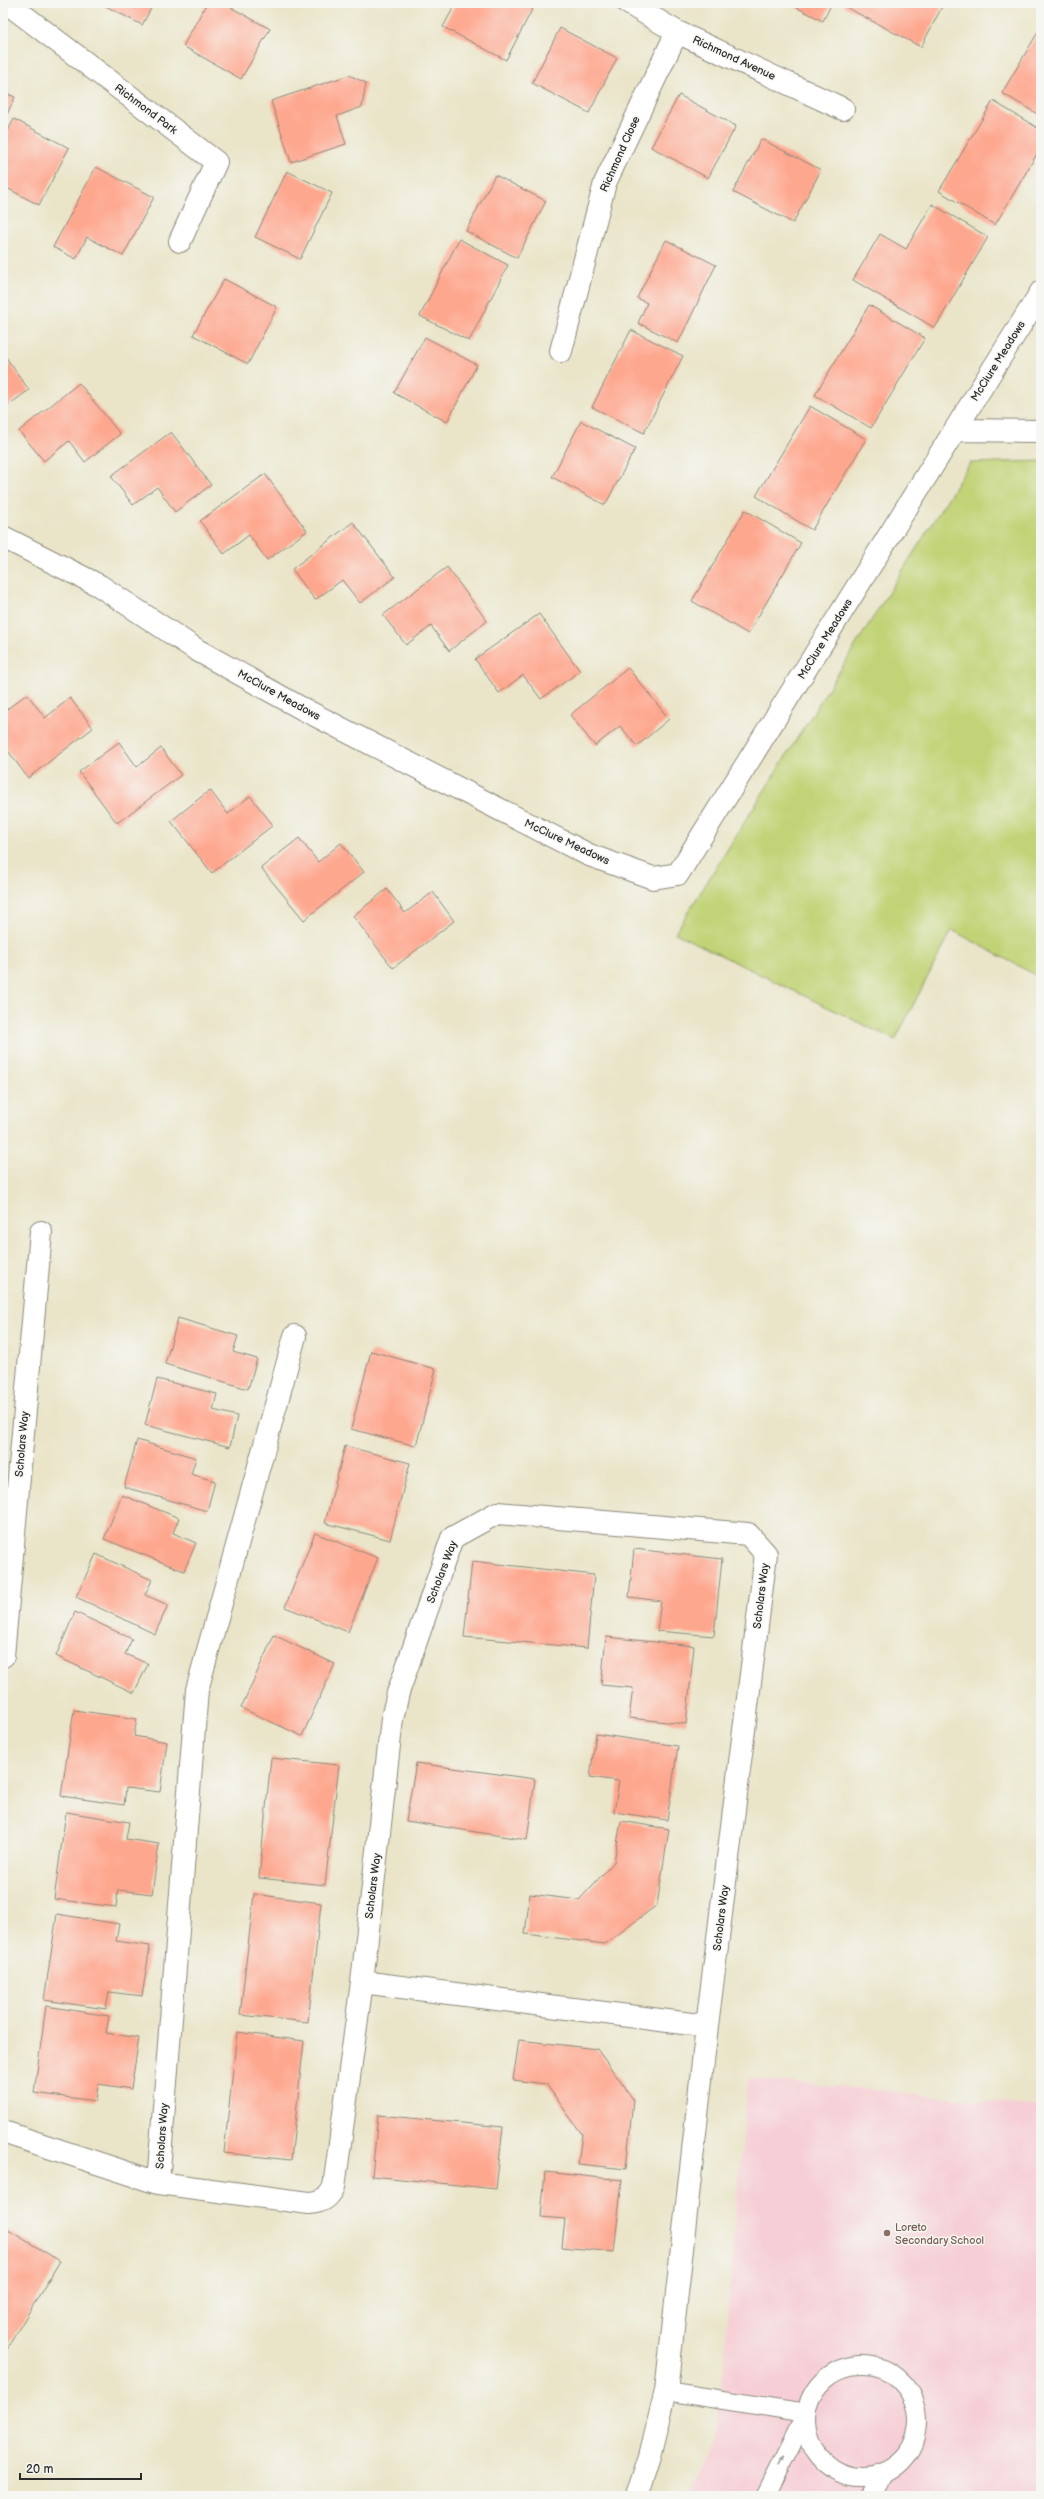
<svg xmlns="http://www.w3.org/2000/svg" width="1044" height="2499" font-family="'Balsamiq Sans',sans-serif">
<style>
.built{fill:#f6cfd6}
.green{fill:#c1d376;stroke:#767f50}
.building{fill:#fea78f}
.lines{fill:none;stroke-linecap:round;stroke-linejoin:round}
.lane-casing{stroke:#8a887a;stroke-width:20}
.street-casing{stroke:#8a887a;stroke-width:24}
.lane{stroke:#fff;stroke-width:18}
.street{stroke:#fff;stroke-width:22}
.oneway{fill:#a0a0a0}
.education-dot{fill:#8d6e63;stroke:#f6f6f2;stroke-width:1.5}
.labels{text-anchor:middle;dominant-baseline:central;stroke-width:3;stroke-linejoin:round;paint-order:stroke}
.street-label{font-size:11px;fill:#2b2b2b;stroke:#f6f6f2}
.education-label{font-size:11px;fill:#785e54;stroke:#f6f6f2;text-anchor:start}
</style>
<rect width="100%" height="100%" fill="#f6f6f2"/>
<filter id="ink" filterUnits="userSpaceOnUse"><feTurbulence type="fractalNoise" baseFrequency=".025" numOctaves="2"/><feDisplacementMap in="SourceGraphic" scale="8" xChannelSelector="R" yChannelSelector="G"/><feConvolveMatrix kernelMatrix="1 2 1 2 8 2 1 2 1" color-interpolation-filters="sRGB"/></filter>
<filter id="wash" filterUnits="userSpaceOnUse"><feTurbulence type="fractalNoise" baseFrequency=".012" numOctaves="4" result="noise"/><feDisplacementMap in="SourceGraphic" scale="16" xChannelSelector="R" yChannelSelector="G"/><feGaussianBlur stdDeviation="0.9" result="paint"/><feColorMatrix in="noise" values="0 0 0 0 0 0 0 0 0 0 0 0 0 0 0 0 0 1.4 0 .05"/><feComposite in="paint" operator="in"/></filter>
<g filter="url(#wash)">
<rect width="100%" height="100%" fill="#eae5c9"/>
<path class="built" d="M 748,2078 L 1041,2106 L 1041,2496 L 689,2496 L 716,2443 Z"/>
<path class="green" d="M 1041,461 L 1041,978 L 952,930 L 895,1040 L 675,933 L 970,463 Z"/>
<g id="blocks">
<path class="building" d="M 100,3 L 154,3 L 142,25 Z
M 207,3 L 223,3 L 270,29 L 241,79 L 183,46 Z
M 456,3 L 533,3 L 535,4 L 506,60 L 443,27 Z
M 788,3 L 832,3 L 823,21 Z
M 845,3 L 944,3 L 921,47 L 844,6 Z
M 1041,27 L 1041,116 L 1002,93 Z
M 560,28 L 617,58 L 589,113 L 532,83 Z
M 349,75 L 366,83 L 362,107 L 337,116 L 346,144 L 291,162 L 271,101 Z
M 3,92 L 15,97 L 3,123 Z
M 679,95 L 736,126 L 708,178 L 651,147 Z
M 993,101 L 1041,130 L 1041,147 L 995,225 L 939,191 Z
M 14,119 L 69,148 L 39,205 L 3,186 L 3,141 Z
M 761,139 L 821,170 L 793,223 L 733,192 Z
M 96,167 L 154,197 L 123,256 L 87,237 L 76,259 L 53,247 Z
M 287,171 L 332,193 L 300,259 L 255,237 Z
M 495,175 L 546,201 L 517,258 L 466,231 Z
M 932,204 L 988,237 L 935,328 L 853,280 L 880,234 L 906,249 Z
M 459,239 L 508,265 L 469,341 L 420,316 Z
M 666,240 L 716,265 L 678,343 L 638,323 L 647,303 L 637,298 Z
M 224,279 L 277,307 L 248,364 L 193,335 Z
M 869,305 L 925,338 L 871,428 L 815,395 Z
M 631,330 L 683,356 L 644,433 L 592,407 Z
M 425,337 L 477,365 L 447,422 L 394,393 Z
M 3,353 L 29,390 L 3,409 Z
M 79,383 L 120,434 L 85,462 L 69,441 L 44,461 L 19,431 Z
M 810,406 L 866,439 L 812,530 L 756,496 Z
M 581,421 L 635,449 L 605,505 L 552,477 Z
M 171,432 L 211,485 L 175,512 L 157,487 L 133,505 L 111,476 Z
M 265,474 L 307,531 L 267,560 L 249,535 L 224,554 L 200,521 Z
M 745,510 L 801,543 L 748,634 L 692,601 Z
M 353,522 L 395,577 L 360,603 L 342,580 L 315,600 L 292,569 Z
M 447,567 L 487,621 L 449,651 L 431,626 L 406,645 L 383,615 Z
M 539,614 L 580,671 L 541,699 L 523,675 L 499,693 L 475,659 Z
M 628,668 L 669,719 L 637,746 L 620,726 L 595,746 L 570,715 Z
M 27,694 L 45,718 L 70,698 L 93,728 L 28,778 L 3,744 L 3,712 Z
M 119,742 L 137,767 L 161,748 L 181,775 L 117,823 L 79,772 Z
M 210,790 L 228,814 L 250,796 L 273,825 L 212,873 L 171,821 Z
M 299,838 L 318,862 L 341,843 L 364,872 L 304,920 L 261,868 Z
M 387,889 L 405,913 L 433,892 L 454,921 L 393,968 L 353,916 Z
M 178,1318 L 238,1336 L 233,1352 L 257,1359 L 248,1389 L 165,1364 Z
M 371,1351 L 436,1369 L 416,1446 L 351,1429 Z
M 157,1379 L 217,1394 L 213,1410 L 237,1416 L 230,1447 L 145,1425 Z
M 137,1440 L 196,1458 L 191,1474 L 215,1481 L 207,1511 L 124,1487 Z
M 345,1446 L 410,1463 L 390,1540 L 325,1523 Z
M 122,1495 L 179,1518 L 173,1533 L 196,1543 L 184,1571 L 104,1539 Z
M 315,1533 L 378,1558 L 348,1632 L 285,1607 Z
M 634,1549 L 722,1559 L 714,1636 L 657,1631 L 661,1601 L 629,1597 Z
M 96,1554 L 152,1580 L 145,1595 L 168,1605 L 155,1634 L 76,1597 Z
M 472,1561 L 594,1575 L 587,1648 L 464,1637 Z
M 75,1612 L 132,1639 L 125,1654 L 148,1664 L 134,1693 L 56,1656 Z
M 274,1635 L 335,1664 L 302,1736 L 241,1708 Z
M 606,1637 L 694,1646 L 686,1724 L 629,1718 L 633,1688 L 601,1685 Z
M 74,1710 L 137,1719 L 134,1736 L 167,1742 L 160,1792 L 126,1788 L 124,1805 L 61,1796 Z
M 596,1734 L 678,1746 L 667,1820 L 614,1812 L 619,1781 L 590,1777 Z
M 271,1758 L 339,1765 L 325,1885 L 259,1878 Z
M 416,1763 L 535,1779 L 527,1840 L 406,1821 Z
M 66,1812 L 129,1822 L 126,1839 L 159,1844 L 152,1894 L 118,1890 L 116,1907 L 54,1899 Z
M 621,1821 L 669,1829 L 657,1905 L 605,1944 L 525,1934 L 530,1894 L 579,1900 L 614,1862 Z
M 254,1894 L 321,1903 L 308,2022 L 240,2015 Z
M 57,1914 L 119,1924 L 116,1941 L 150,1946 L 142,1996 L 109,1992 L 106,2009 L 44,2000 Z
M 46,2006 L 109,2016 L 106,2033 L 139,2038 L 131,2089 L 98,2084 L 96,2101 L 34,2093 Z
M 237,2032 L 304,2041 L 291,2160 L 224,2153 Z
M 519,2040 L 597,2049 L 633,2099 L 626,2169 L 578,2164 L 582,2134 L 546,2084 L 513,2080 Z
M 378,2115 L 503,2127 L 496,2189 L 372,2176 Z
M 545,2172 L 622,2180 L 614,2252 L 562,2247 L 565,2219 L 541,2217 Z
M 3,2227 L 60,2261 L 3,2355 Z"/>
</g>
</g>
<g filter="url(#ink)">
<use href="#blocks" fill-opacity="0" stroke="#8a887a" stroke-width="1"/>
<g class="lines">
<g class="lane-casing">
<path id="lane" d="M806 2421a56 56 0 1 1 112 0a56 56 0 1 1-112 0Z
M 666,2391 L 807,2413 L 765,2496
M 871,2496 L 885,2472"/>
</g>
<g class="street-casing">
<path id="street" d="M 7,3 L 216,162 L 180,241
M 628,3 L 677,32 L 843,109
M 561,351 L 605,183 L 677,32
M 955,430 L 1041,431
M 3,537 L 100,586 L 197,650 L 301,708 L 589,855 L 653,878 L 678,874 L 1041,292
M 3,1656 L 41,1232
M 3,2132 L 158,2183 L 309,2203 C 322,2202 328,2199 334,2187 L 362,1982
M 158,2183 L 197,1690 L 295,1336
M 637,2496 L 650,2456 L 666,2391 L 707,2026 L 766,1554 L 748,1534 L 497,1513 L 452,1538 L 398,1693 L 392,1719 L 362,1982 L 707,2026"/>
</g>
<use href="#lane" class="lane"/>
<use href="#street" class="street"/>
</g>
<defs><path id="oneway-solid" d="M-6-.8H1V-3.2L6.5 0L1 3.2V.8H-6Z"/></defs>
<use class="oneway" href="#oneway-solid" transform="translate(781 2461) rotate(-65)"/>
</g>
<circle class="education-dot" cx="887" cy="2233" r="4"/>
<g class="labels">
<g class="street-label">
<text transform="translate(734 58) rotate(25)">Richmond Avenue</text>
<text transform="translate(146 109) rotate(37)">Richmond Park</text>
<text transform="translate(620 154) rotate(-66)">Richmond Close</text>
<text transform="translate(998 361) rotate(-58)">McClure Meadows</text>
<text transform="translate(825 639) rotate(-58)">McClure Meadows</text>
<text transform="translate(279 695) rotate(29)">McClure Meadows</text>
<text transform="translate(567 842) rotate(25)">McClure Meadows</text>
<text transform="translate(22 1444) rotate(-85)">Scholars Way</text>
<text transform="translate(442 1572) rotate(-69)">Scholars Way</text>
<text transform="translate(761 1596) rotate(-83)">Scholars Way</text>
<text transform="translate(373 1886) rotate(-83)">Scholars Way</text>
<text transform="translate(721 1918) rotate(-83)">Scholars Way</text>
<text transform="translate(162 2136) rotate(-86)">Scholars Way</text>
</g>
<g class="education-label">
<text x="895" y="2227">Loreto<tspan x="895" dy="13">Secondary School</tspan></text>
</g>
</g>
<rect width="1044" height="2499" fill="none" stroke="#f6f6f2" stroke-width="16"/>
<path d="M20 2473v6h121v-6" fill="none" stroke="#2b2b2b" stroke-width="2"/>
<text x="26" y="2473" font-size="12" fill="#2b2b2b" stroke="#f6f6f2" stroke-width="3" paint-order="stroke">20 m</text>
</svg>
